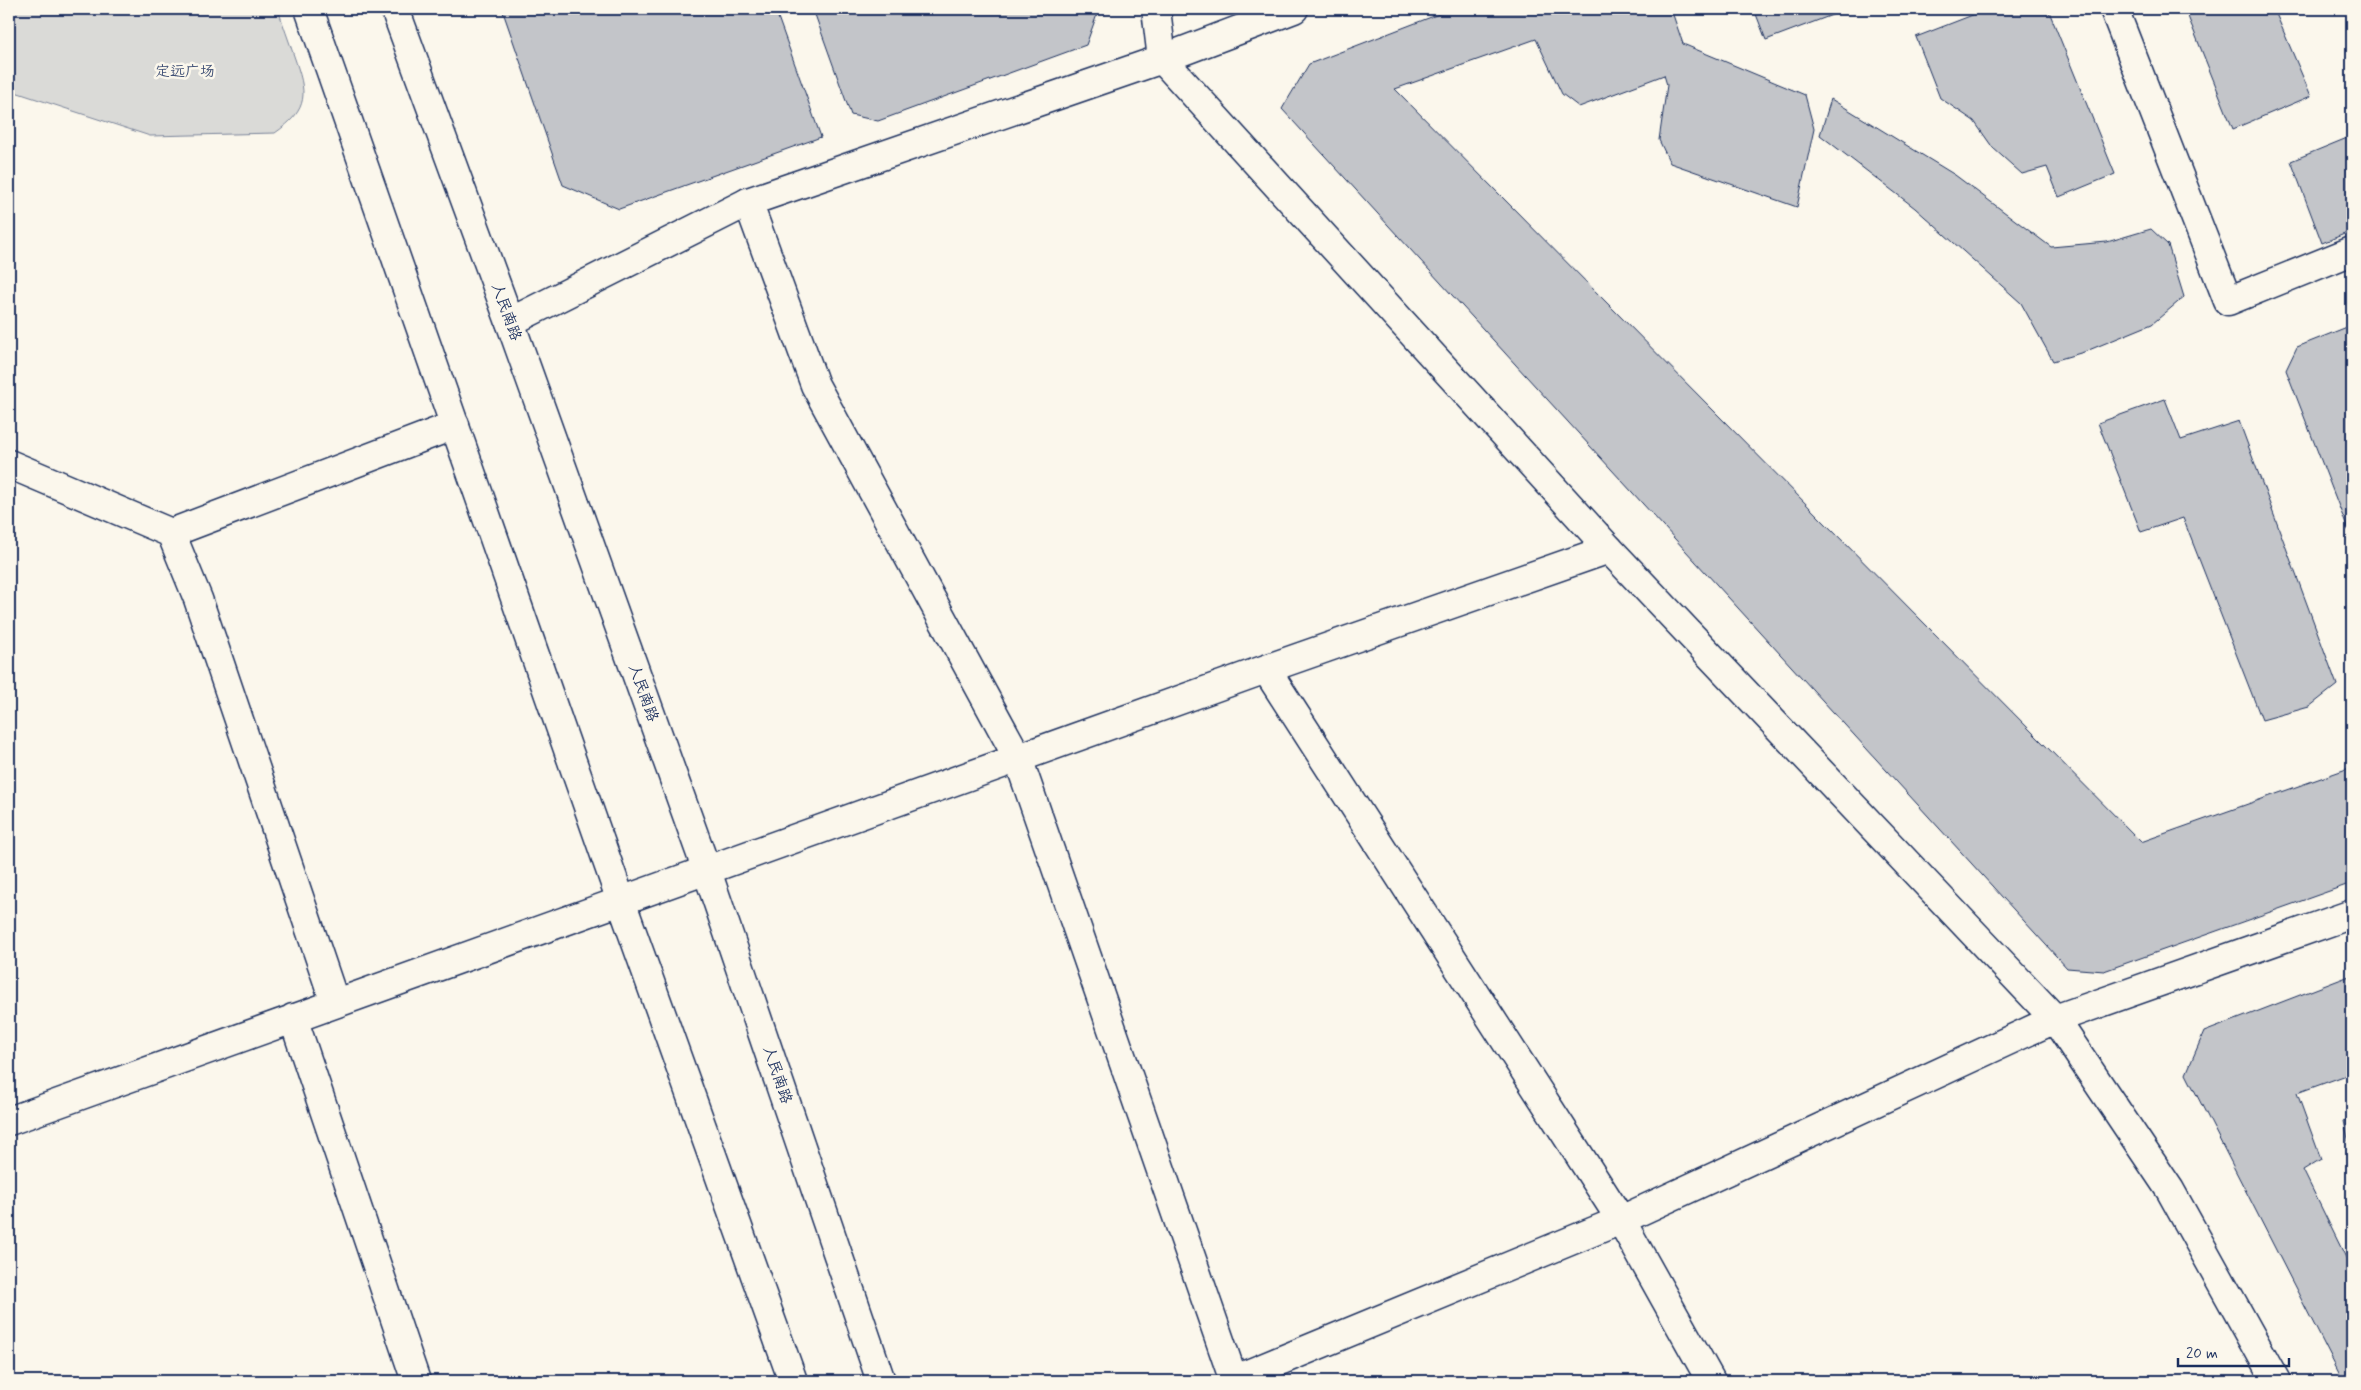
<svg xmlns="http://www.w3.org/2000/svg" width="2361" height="1390" font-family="Mynerve,'LXGW WenKai TC',sans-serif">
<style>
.green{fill:#dadad7;stroke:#7a849a}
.building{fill:#c3c5c9;stroke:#1b2f5e}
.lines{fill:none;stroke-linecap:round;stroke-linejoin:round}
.minor-casing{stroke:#1b2f5e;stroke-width:31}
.tertiary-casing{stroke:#1b2f5e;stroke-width:31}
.primary-casing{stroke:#1b2f5e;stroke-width:31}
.minor{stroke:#fbf7ec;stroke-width:28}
.tertiary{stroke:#fbf7ec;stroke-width:28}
.primary{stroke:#fbf7ec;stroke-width:28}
.labels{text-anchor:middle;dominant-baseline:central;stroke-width:5;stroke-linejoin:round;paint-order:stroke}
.park-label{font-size:15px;fill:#415176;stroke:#fbf7ec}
.street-label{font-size:15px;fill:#1b2f5e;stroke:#fbf7ec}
</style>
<rect width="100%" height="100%" fill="#fbf7ec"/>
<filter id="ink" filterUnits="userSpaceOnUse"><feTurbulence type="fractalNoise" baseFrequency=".02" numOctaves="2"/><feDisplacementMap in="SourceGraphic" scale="10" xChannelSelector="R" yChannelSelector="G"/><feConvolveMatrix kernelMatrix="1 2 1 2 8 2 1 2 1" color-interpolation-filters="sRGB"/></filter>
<g filter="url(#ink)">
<path class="green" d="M 9,9 L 278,9 C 283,25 289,41 294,56 C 307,93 310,109 275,133 L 150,136 L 9,90 Z"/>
<path class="building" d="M 502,9 L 775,9 L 821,137 L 619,209 L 563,185 Z
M 813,9 L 1099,9 L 1086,45 L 878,121 L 851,115 Z
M 1452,9 L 1671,9 L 1683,44 L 1805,95 L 1814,129 L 1797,207 L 1670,163 L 1659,140 L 1667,85 L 1664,75 L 1579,107 L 1562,94 L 1536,39 L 1395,89 L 2141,842 L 2352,767 L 2352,883 L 2104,971 L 2067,968 L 1282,109 L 1309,64 Z
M 1754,9 L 1848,9 L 1766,40 Z
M 1988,9 L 2048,9 L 2115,174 L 2059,197 L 2047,167 L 2022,174 L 1993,148 L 1974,121 L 1940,98 L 1916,37 Z
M 2185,9 L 2274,9 L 2311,96 L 2233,129 Z
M 1831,99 L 1955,175 L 2051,247 L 2107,242 L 2151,229 L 2168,245 L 2184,297 L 2152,324 L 2084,352 L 2053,361 L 2021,303 L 1915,208 L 1820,135 Z
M 2352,136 L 2352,231 L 2322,243 L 2291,161 Z
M 2352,325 L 2352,540 L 2286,370 L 2297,347 Z
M 2165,399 L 2181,440 L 2239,421 L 2337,685 L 2309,707 L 2262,720 L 2183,518 L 2141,532 L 2098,423 Z
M 2352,975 L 2352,1073 L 2297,1093 L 2321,1159 L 2303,1170 L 2352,1270 L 2352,1381 L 2343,1381 L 2186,1074 L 2204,1032 Z
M 2352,1117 L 2352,1156 L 2344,1121 Z
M 2352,1215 L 2352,1226 L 2348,1218 Z"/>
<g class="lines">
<g class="minor-casing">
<path id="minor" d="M 2114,9 L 2228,301 L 2352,251
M 1162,59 L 1294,9
M 748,202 L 815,385 L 1018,758 L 1234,1381
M 9,464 L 171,533 L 198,599 L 335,1003
M 171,533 L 455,425
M 1266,669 L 1621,1220 L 1711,1381
M 293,1018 L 416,1381
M 9,1121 L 1266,669 L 1609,549
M 1231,1381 L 1621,1220 L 2055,1019 L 2352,914"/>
</g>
<g class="tertiary-casing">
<path id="tertiary" d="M 1156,9 L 1162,59
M 510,322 L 748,202 L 1162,59 L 1609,549 L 2055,1019 L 2170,1190 L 2276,1381"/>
</g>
<g class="primary-casing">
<path id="primary" d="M 309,9 L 621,901 L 793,1381
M 395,9 L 510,322 L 707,871 L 881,1381"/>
</g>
<use href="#minor" class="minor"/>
<use href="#tertiary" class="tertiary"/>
<use href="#primary" class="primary"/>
</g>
</g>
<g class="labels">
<g class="park-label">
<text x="185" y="72">定远广场</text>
</g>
<g class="street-label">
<text transform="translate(506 312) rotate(70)">人民南路</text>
<text transform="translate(643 693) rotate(70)">人民南路</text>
<text transform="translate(777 1075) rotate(71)">人民南路</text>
</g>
</g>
<rect width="2361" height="1390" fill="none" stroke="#fbf7ec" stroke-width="30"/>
<rect x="15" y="15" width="2331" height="1360" fill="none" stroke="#1b2f5e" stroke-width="2" filter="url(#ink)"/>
<path d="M2178 1358v8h111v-8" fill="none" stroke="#1b2f5e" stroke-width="2.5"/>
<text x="2186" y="1358" font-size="15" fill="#1b2f5e" stroke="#fbf7ec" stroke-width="4" paint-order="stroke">20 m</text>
</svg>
